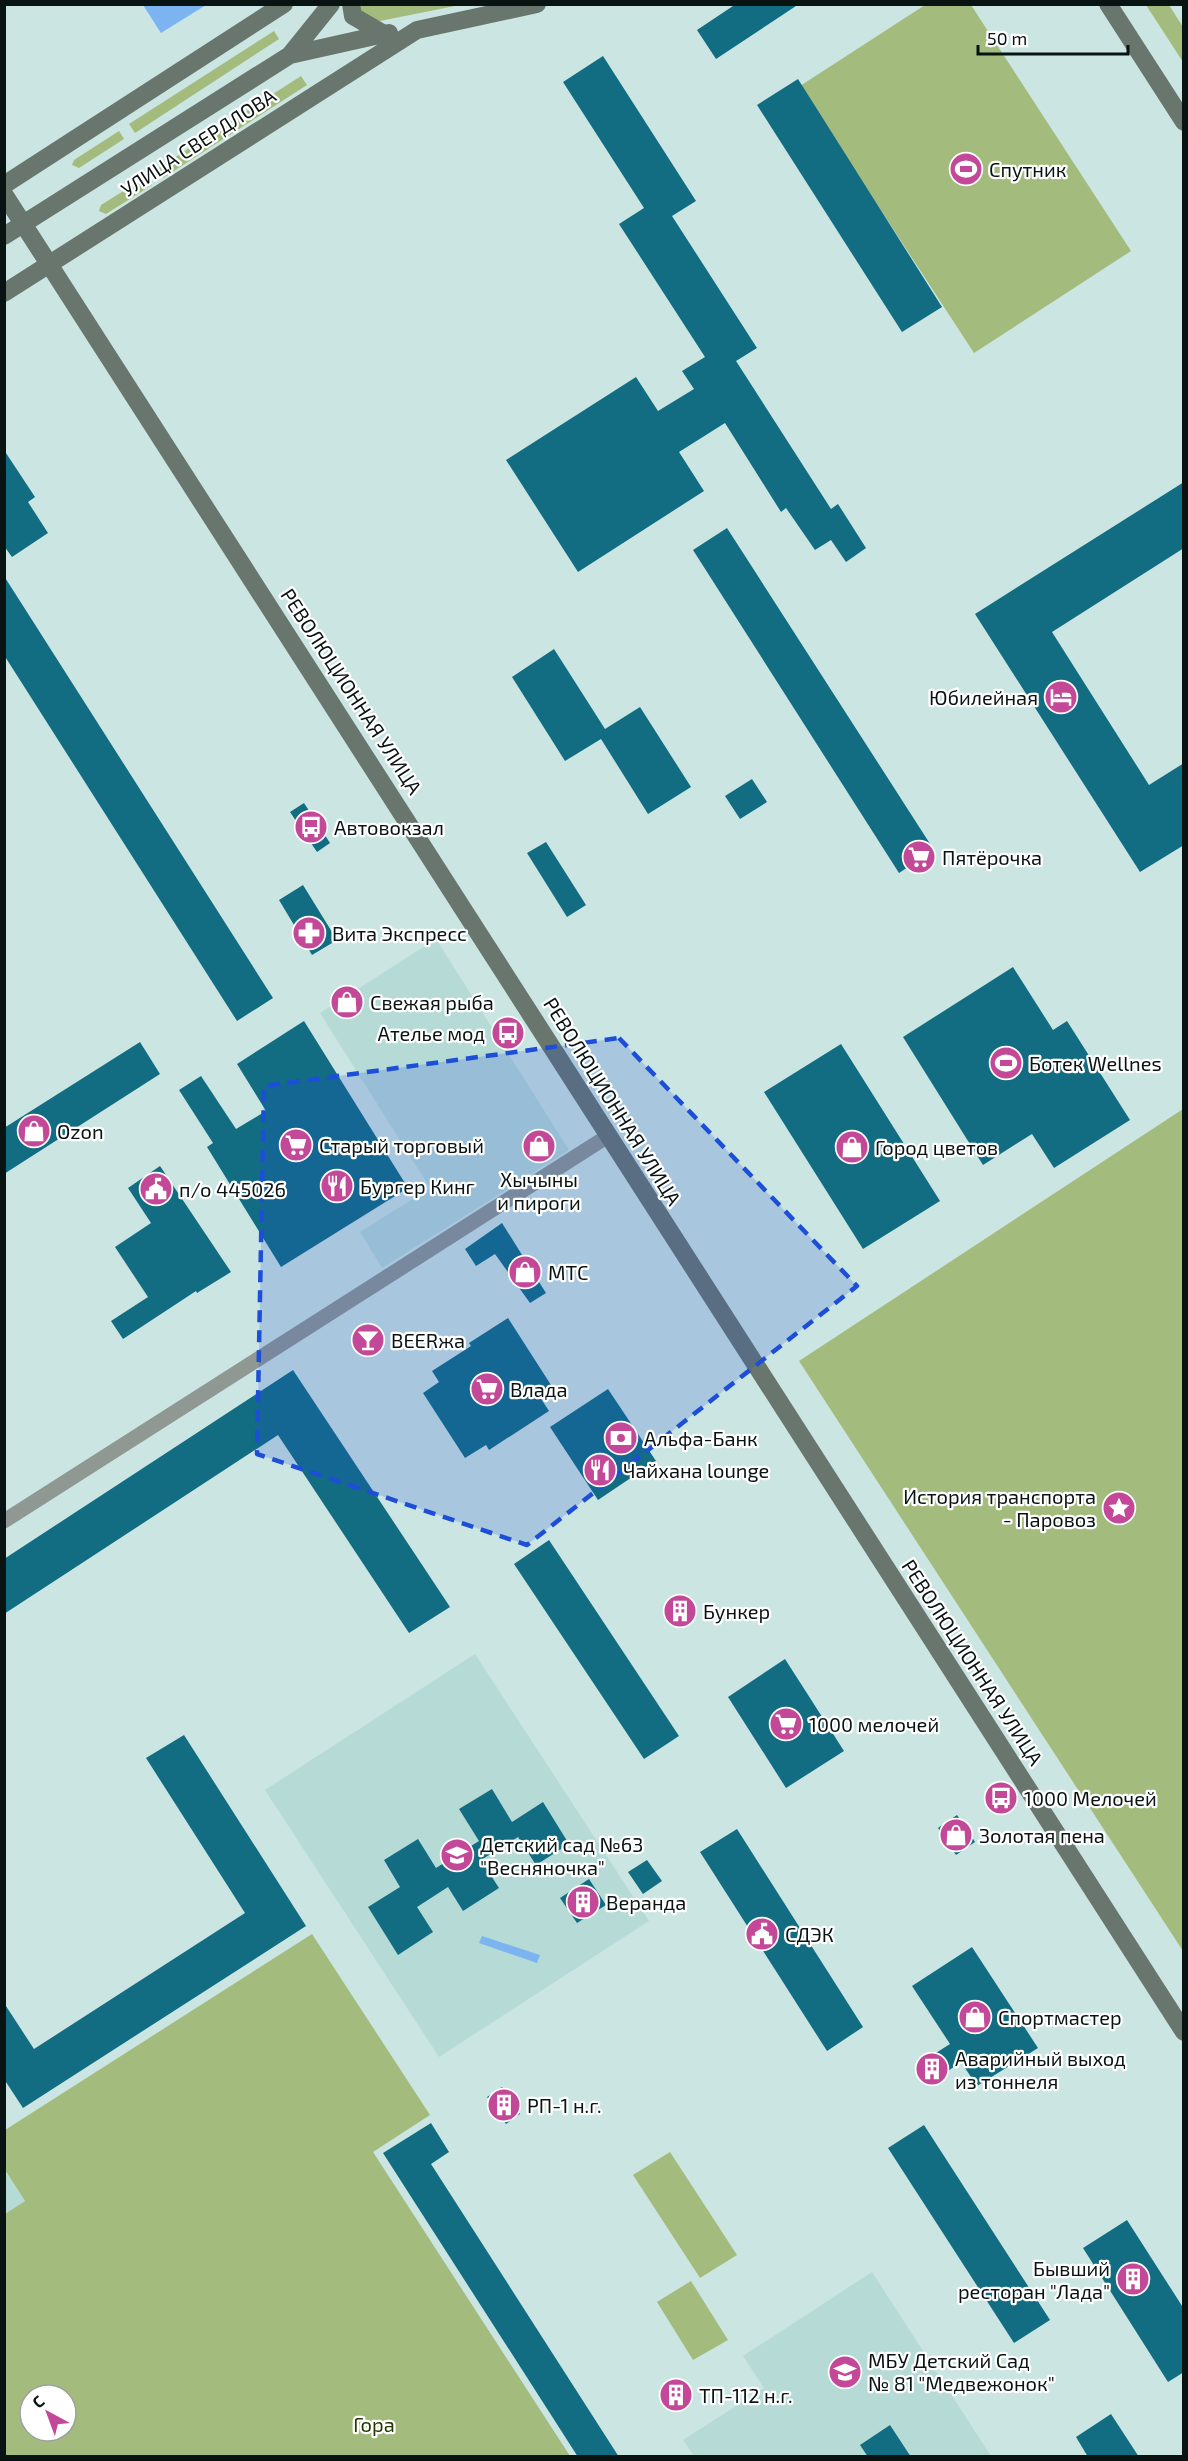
<svg xmlns="http://www.w3.org/2000/svg" width="1188" height="2461" font-family="'Exo 2',sans-serif">
<style>
.built{fill:#b6dad6}
.green{fill:#a3bc7d;fill-rule:evenodd}
.water{fill:#7bb4f1}
.building{fill:#126d83}
.lines{fill:none;stroke-linecap:round;stroke-linejoin:round}
.street{stroke:#8f9892;stroke-width:15}
.secondary{stroke:#69766e;stroke-width:18}
.marked{fill:#1d4ed8;fill-opacity:0.2;stroke:#1d4ed8;stroke-width:4.5;stroke-dasharray:12 8;stroke-linejoin:round}
.labels{text-anchor:middle;dominant-baseline:central;stroke-width:4.5;stroke-linejoin:round;paint-order:stroke}
.street-label{font-size:20px;fill:#091312;stroke:#fff}
.poi-label{font-size:20px;fill:#091312;stroke:#fff;text-anchor:start}
.park-label{font-size:20px;fill:#243600;stroke:#fff}
</style>
<rect width="100%" height="100%" fill="#cbe5e2"/>
<path class="built" d="M 436,939 L 569,1150 L 382,1268 L 360,1232 L 430,1188 L 320,1013 Z
M 475,1654 L 649,1921 L 439,2057 L 265,1790 Z
M 4,2170 L 25,2201 L 5,2214 L 4,2214 Z
M 872,2272 L 991,2456 L 694,2456 L 683,2440 L 764,2388 L 743,2356 Z"/>
<path class="green" d="M 352,5 L 460,5 L 375,22 Z
M 925,5 L 971,5 L 1131,251 L 974,353 L 800,86 Z
M 1146,5 L 1169,5 L 1183,27 L 1183,62 Z
M 274,31 L 279,39 L 135,133 L 129,124 Z
M 301,76 L 307,85 L 163,178 L 157,169 Z
M 119,131 L 124,139 L 79,168 L 72,165 L 74,160 Z
M 146,177 L 152,185 L 106,214 L 99,211 L 101,205 Z
M 1183,1109 L 1183,1951 L 799,1361 Z
M 312,1934 L 430,2115 L 373,2152 L 570,2456 L 5,2455 L 5,2214 L 25,2201 L 5,2170 L 5,2130 ZM 30,2395 L 66,2395 L 66,2431 L 30,2431 Z
M 670,2152 L 737,2255 L 700,2278 L 633,2175 Z
M 691,2281 L 728,2340 L 693,2360 L 657,2302 Z"/>
<path class="water" d="M 143,5 L 206,5 L 161,33 Z
M 482,1936 L 540,1955 L 537,1963 L 479,1943 Z"/>
<path class="building" d="M 736,4 L 799,4 L 716,59 L 697,30 Z
M 603,56 L 696,201 L 672,216 L 757,348 L 736,361 L 831,509 L 838,504 L 866,548 L 846,562 L 831,540 L 815,550 L 786,508 L 781,512 L 725,423 L 679,452 L 704,491 L 578,572 L 506,460 L 636,377 L 658,411 L 694,389 L 682,371 L 705,357 L 619,224 L 644,208 L 563,82 Z
M 798,79 L 942,307 L 902,332 L 757,105 Z
M 4,450 L 35,497 L 28,502 L 48,533 L 12,557 L 4,546 Z
M 1184,482 L 1184,548 L 1052,632 L 1149,785 L 1184,763 L 1184,845 L 1140,872 L 975,614 Z
M 727,528 L 934,850 L 899,873 L 693,550 Z
M 4,576 L 273,998 L 237,1021 L 4,655 Z
M 554,649 L 605,729 L 640,707 L 691,787 L 648,814 L 601,739 L 565,761 L 512,677 Z
M 752,779 L 767,802 L 740,819 L 725,796 Z
M 304,803 L 330,843 L 317,852 L 290,812 Z
M 546,842 L 586,905 L 567,917 L 527,853 Z
M 303,885 L 337,940 L 312,955 L 279,900 Z
M 1013,967 L 1053,1030 L 1067,1021 L 1130,1120 L 1054,1168 L 1032,1134 L 983,1165 L 903,1037 Z
M 304,1021 L 408,1188 L 281,1267 L 207,1147 L 213,1143 L 179,1090 L 201,1076 L 236,1129 L 266,1111 L 237,1064 Z
M 140,1042 L 160,1074 L 4,1174 L 4,1128 Z
M 841,1044 L 940,1201 L 863,1249 L 764,1092 Z
M 160,1166 L 231,1272 L 197,1293 L 196,1291 L 123,1339 L 111,1321 L 148,1297 L 115,1247 L 151,1223 L 128,1188 Z
M 502,1223 L 546,1293 L 530,1303 L 495,1254 L 476,1266 L 465,1249 Z
M 508,1318 L 551,1385 L 538,1394 L 549,1411 L 489,1450 L 486,1445 L 465,1458 L 423,1393 L 439,1382 L 432,1371 L 471,1346 L 469,1343 Z
M 293,1370 L 450,1607 L 409,1633 L 278,1435 L 4,1614 L 4,1559 Z
M 608,1389 L 656,1461 L 598,1500 L 550,1427 Z
M 549,1540 L 679,1736 L 644,1759 L 514,1564 Z
M 785,1659 L 844,1751 L 786,1788 L 728,1697 Z
M 184,1735 L 306,1926 L 23,2108 L 4,2079 L 4,2003 L 34,2049 L 245,1913 L 146,1758 Z
M 492,1789 L 512,1822 L 543,1802 L 569,1844 L 536,1865 L 518,1837 L 481,1860 L 499,1888 L 463,1911 L 448,1887 L 417,1907 L 433,1932 L 398,1955 L 368,1907 L 400,1887 L 384,1860 L 418,1839 L 436,1868 L 479,1841 L 459,1809 Z
M 957,1815 L 975,1842 L 956,1855 L 938,1828 Z
M 737,1829 L 863,2027 L 827,2051 L 700,1852 Z
M 647,1860 L 662,1881 L 643,1894 L 628,1872 Z
M 589,1879 L 606,1905 L 577,1923 L 560,1898 Z
M 972,1947 L 1038,2048 L 977,2086 L 961,2062 L 929,2084 L 917,2065 L 950,2044 L 912,1986 Z
M 502,2087 L 520,2114 L 506,2124 L 487,2097 Z
M 431,2123 L 449,2152 L 431,2164 L 619,2457 L 578,2457 L 383,2153 Z
M 924,2125 L 1050,2320 L 1014,2343 L 888,2148 Z
M 1127,2220 L 1184,2309 L 1184,2372 L 1168,2382 L 1083,2248 Z
M 678,2378 L 692,2401 L 675,2412 L 660,2388 Z
M 1111,2414 L 1139,2457 L 1088,2457 L 1076,2437 Z
M 890,2425 L 911,2457 L 868,2457 L 860,2445 Z"/>
<g class="lines">
<path class="street" d="M 4,1521 L 608,1136"/>
<path class="secondary" d="M 351,4 L 353,16 L 384,34 L 389,33
M 1108,4 L 1184,122
M 290,55 L 384,34
M 4,185 L 284,4
M 4,194 L 1184,2032
M 4,236 L 290,55 L 331,4
M 4,293 L 417,30 L 537,4"/>
</g>
<path class="marked" d="M 619,1038 L 857,1286 L 527,1545 L 257,1454 L 264,1086 Z"/>
<defs>
<g id="stadium-disc" transform="scale(1.725)"><circle r="9.5" fill="#c44898" stroke="#fff"/><path d="M0-5a6.5 5 0 1 0 0 10a6.5 5 0 1 0 0-10ZM-3.5-1.8h7v3.6h-7Z" fill="#fff"/></g>
<g id="hotel-disc" transform="scale(1.725)"><circle r="9.5" fill="#c44898" stroke="#fff"/><path d="M-6-4.5h1.5V1H6V5H4.5V3h-9V5H-6ZM-4 0a1.8 1.8 0 1 1 3.6 0ZM.5 0V-2.5h3Q6-2.5 6 0Z" fill="#fff"/></g>
<g id="bus-disc" transform="scale(1.725)"><circle r="9.5" fill="#c44898" stroke="#fff"/><path d="M-5-6H5V4H4V6H2V4H-2V6H-4V4H-5ZM-3.5-4V0h7V-4ZM-3.5 1.2v1.5H-2V1.2ZM2 1.2v1.5H3.5V1.2Z" fill="#fff"/></g>
<g id="supermarket-disc" transform="scale(1.725)"><circle r="9.5" fill="#c44898" stroke="#fff"/><path d="M-6-5.5h2.5l.6 2H6L4.5 2H-2.5L-4.4-4H-6ZM-1.5 3.2a1.3 1.3 0 1 0 .1 0ZM3 3.2a1.3 1.3 0 1 0 .1 0Z" fill="#fff"/></g>
<g id="pharmacy-disc" transform="scale(1.725)"><circle r="9.5" fill="#c44898" stroke="#fff"/><path d="M-2-6h4v4h4v4h-4v4h-4v-4h-4v-4h4Z" fill="#fff"/></g>
<g id="shop-disc" transform="scale(1.725)"><circle r="9.5" fill="#c44898" stroke="#fff"/><path d="M-5-2.5h2.3a2.7 3.5 0 0 1 5.4 0H5L5.5 6h-11ZM-1.5-2.5h3a1.5 2.3 0 0 0-3 0Z" fill="#fff"/></g>
<g id="restaurant-disc" transform="scale(1.725)"><circle r="9.5" fill="#c44898" stroke="#fff"/><path d="M-5-6h1v4h1v-4h1v4h1v-4h1v5L-1.5 .5V6h-2V.5L-5-1ZM5-6V6H3V1.5H1.5Q1.5-4 5-6Z" fill="#fff"/></g>
<g id="civic-disc" transform="scale(1.725)"><circle r="9.5" fill="#c44898" stroke="#fff"/><path d="M-.6-6.5H3V-4.5H.6V-3L4-1V1h2V6H-6V1h2V-1L-.6-3ZM-1.2 2.5V6h2.4V2.5Z" fill="#fff"/></g>
<g id="bar-disc" transform="scale(1.725)"><circle r="9.5" fill="#c44898" stroke="#fff"/><path d="M-6-5H6L.8 .8V4.5H3.5V6h-7V4.5H-.8V.8Z" fill="#fff"/></g>
<g id="bank-disc" transform="scale(1.725)"><circle r="9.5" fill="#c44898" stroke="#fff"/><path d="M-6-4H6V4H-6ZM0-2.3a2.3 2.3 0 1 0 0 4.6a2.3 2.3 0 1 0 0-4.6Z" fill="#fff"/></g>
<g id="sight-disc" transform="scale(1.725)"><circle r="9.5" fill="#c44898" stroke="#fff"/><path d="M0-6L1.8-2.2L6-1.7L2.9 1.2L3.7 5.4L0 3.3L-3.7 5.4L-2.9 1.2L-6-1.7L-1.8-2.2Z" fill="#fff"/></g>
<g id="building-disc" transform="scale(1.725)"><circle r="9.5" fill="#c44898" stroke="#fff"/><path d="M-4-6H4V6H1V3H-1V6H-4ZM-2.5-4.3h1.7v1.8h-1.7ZM.8-4.3h1.7v1.8H.8ZM-2.5-1h1.7V.8h-1.7ZM.8-1h1.7V.8H.8Z" fill="#fff"/></g>
<g id="school-disc" transform="scale(1.725)"><circle r="9.5" fill="#c44898" stroke="#fff"/><path d="M0-5L7-2L0 1L-7-2ZM-4 1L0 2.5L4 1V4Q0 6-4 4Z" fill="#fff"/></g>
</defs>
<g fill-rule="evenodd">
<use href="#stadium-disc" x="966" y="169"/>
<use href="#hotel-disc" x="1061" y="697"/>
<use href="#bus-disc" x="311" y="827"/>
<use href="#supermarket-disc" x="919" y="857"/>
<use href="#pharmacy-disc" x="309" y="933"/>
<use href="#shop-disc" x="347" y="1002"/>
<use href="#bus-disc" x="508" y="1033"/>
<use href="#stadium-disc" x="1006" y="1063"/>
<use href="#shop-disc" x="34" y="1131"/>
<use href="#supermarket-disc" x="296" y="1145"/>
<use href="#shop-disc" x="539" y="1146"/>
<use href="#shop-disc" x="852" y="1147"/>
<use href="#restaurant-disc" x="337" y="1186"/>
<use href="#civic-disc" x="156" y="1189"/>
<use href="#shop-disc" x="525" y="1272"/>
<use href="#bar-disc" x="368" y="1340"/>
<use href="#supermarket-disc" x="487" y="1389"/>
<use href="#bank-disc" x="621" y="1438"/>
<use href="#restaurant-disc" x="600" y="1470"/>
<use href="#sight-disc" x="1119" y="1508"/>
<use href="#building-disc" x="680" y="1611"/>
<use href="#supermarket-disc" x="786" y="1724"/>
<use href="#bus-disc" x="1001" y="1798"/>
<use href="#shop-disc" x="956" y="1835"/>
<use href="#school-disc" x="457" y="1855"/>
<use href="#building-disc" x="583" y="1902"/>
<use href="#civic-disc" x="762" y="1934"/>
<use href="#shop-disc" x="975" y="2017"/>
<use href="#building-disc" x="932" y="2069"/>
<use href="#building-disc" x="504" y="2105"/>
<use href="#building-disc" x="1133" y="2279"/>
<use href="#school-disc" x="845" y="2372"/>
<use href="#building-disc" x="676" y="2395"/>
</g>
<g class="labels">
<g class="street-label">
<text transform="translate(198 142) rotate(-33)">УЛИЦА СВЕРДЛОВА</text>
<text transform="translate(352 691) rotate(57)">РЕВОЛЮЦИОННАЯ УЛИЦА</text>
<text transform="translate(613 1101) rotate(58)">РЕВОЛЮЦИОННАЯ УЛИЦА</text>
<text transform="translate(973 1662) rotate(57)">РЕВОЛЮЦИОННАЯ УЛИЦА</text>
</g>
<g class="poi-label">
<text x="989" y="169">Спутник</text>
<text x="1038" y="697" text-anchor="end">Юбилейная</text>
<text x="334" y="827">Автовокзал</text>
<text x="942" y="857">Пятёрочка</text>
<text x="332" y="933">Вита Экспресс</text>
<text x="370" y="1002">Свежая рыба</text>
<text x="485" y="1033" text-anchor="end">Ателье мод</text>
<text x="1029" y="1063">Ботек Wellnes</text>
<text x="57" y="1131">Ozon</text>
<text x="319" y="1145">Старый торговый</text>
<text x="875" y="1147">Город цветов</text>
<text x="539" y="1179" text-anchor="middle">Хычыны<tspan x="539" dy="23">и пироги</tspan></text>
<text x="360" y="1186">Бургер Кинг</text>
<text x="179" y="1189">п/о 445026</text>
<text x="548" y="1272">МТС</text>
<text x="391" y="1340">BEERжа</text>
<text x="510" y="1389">Влада</text>
<text x="644" y="1438">Альфа-Банк</text>
<text x="623" y="1470">Чайхана lounge</text>
<text x="1096" y="1496" text-anchor="end">История транспорта<tspan x="1096" dy="23">- Паровоз</tspan></text>
<text x="703" y="1611">Бункер</text>
<text x="809" y="1724">1000 мелочей</text>
<text x="1024" y="1798">1000 Мелочей</text>
<text x="979" y="1835">Золотая пена</text>
<text x="480" y="1844">Детский сад №63<tspan x="480" dy="23">"Весняночка"</tspan></text>
<text x="606" y="1902">Веранда</text>
<text x="785" y="1934">СДЭК</text>
<text x="998" y="2017">Спортмастер</text>
<text x="955" y="2058">Аварийный выход<tspan x="955" dy="23">из тоннеля</tspan></text>
<text x="527" y="2105">РП-1 н.г.</text>
<text x="1110" y="2268" text-anchor="end">Бывший<tspan x="1110" dy="23">ресторан "Лада"</tspan></text>
<text x="868" y="2360">МБУ Детский Сад<tspan x="868" dy="23">№ 81 "Медвежонок"</tspan></text>
<text x="699" y="2395">ТП-112 н.г.</text>
</g>
<g class="park-label">
<text x="374" y="2424">Гора</text>
</g>
</g>
<rect width="1188" height="2461" fill="none" stroke="#091312" stroke-width="12"/>
<g transform="translate(48 2413) rotate(319)"><circle r="28" fill="#ffffff" stroke="#9da1a0" stroke-width="1.5"/>
<path d="M0-4.5L10 22L0 15L-10 22Z" fill="#c44898"/>
<text y="-9" font-size="16" font-weight="bold" text-anchor="middle" fill="#091312">С</text>
</g>
<path d="M978 45v9h150v-9" fill="none" stroke="#091312" stroke-width="3"/>
<text x="987" y="45" font-size="18" fill="#091312" stroke="#ffffff" stroke-width="4.5" paint-order="stroke">50 m</text>
</svg>
